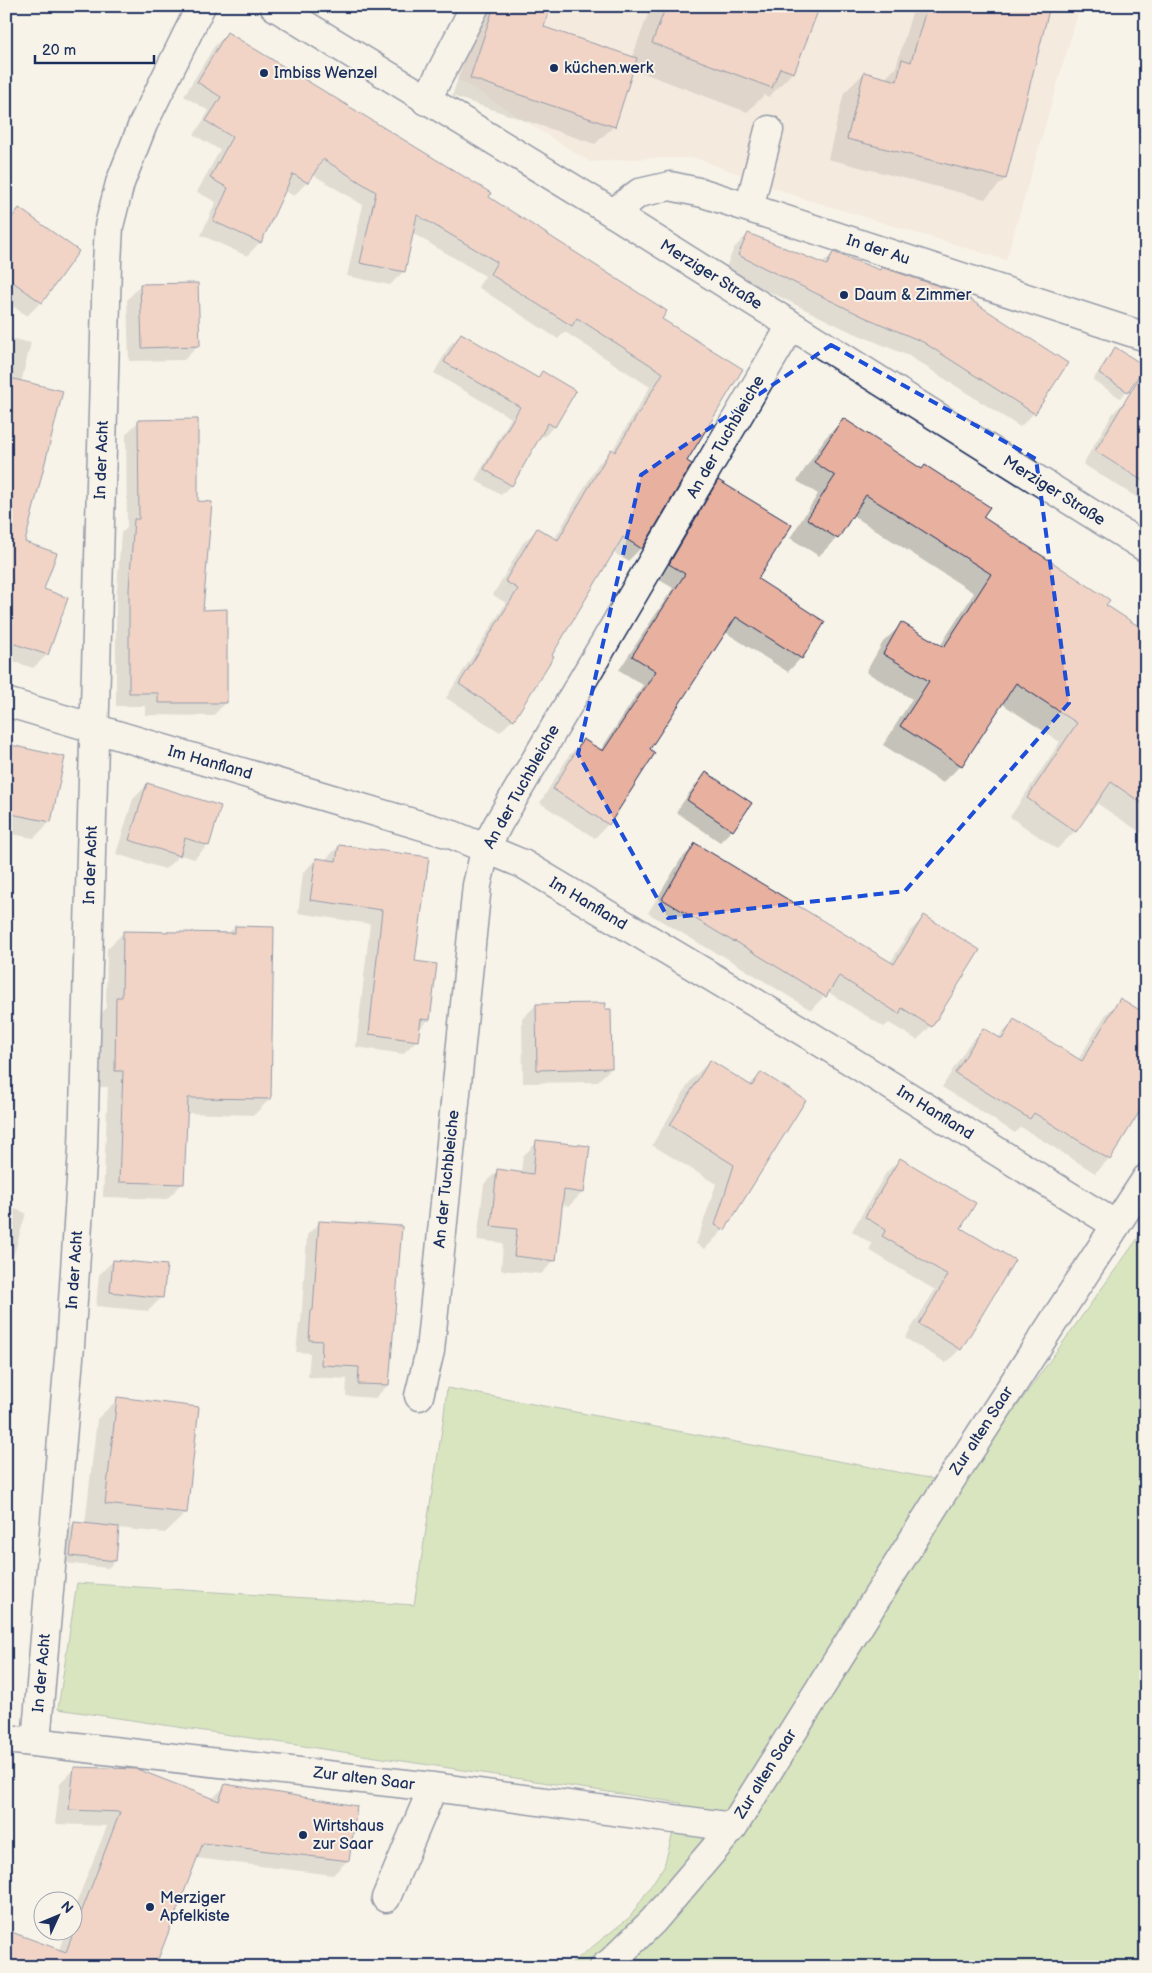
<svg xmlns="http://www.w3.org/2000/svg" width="1152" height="1973" font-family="'Balsamiq Sans',sans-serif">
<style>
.built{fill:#f2dfd2}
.green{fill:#b3d58f;stroke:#678276}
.shadow{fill:#0003}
.building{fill:#e8b09e;stroke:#1b2f5e}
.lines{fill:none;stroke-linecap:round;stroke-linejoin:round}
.minor-casing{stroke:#1b2f5e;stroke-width:31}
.major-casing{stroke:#1b2f5e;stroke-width:31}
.minor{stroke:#f7f3e8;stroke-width:28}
.major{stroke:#f7f3e8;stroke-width:28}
.marked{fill:none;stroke:#1d4ed8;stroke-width:4;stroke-dasharray:10 6;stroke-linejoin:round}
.poi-dot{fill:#1b2f5e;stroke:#f7f3e8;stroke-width:2}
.labels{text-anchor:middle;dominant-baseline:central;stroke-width:4;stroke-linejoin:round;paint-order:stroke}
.poi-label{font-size:16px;fill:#1b2f5e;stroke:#f7f3e8;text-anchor:start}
.street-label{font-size:16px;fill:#1b2f5e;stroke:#f7f3e8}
</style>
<rect width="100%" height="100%" fill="#f7f3e8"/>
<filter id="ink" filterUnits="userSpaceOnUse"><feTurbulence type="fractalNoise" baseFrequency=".02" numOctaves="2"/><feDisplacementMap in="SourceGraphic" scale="10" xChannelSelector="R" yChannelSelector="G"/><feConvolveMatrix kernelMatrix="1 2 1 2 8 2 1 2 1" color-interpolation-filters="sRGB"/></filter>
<g filter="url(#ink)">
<path class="built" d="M 485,6 L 1080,6 L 1006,260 L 799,197 L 696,158 L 651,158 L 590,162 L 453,76 Z"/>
<path class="green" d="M 1146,1227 L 1146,1967 L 567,1967 L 630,1917 L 664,1866 L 681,1803 L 58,1709 L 77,1583 L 414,1605 L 443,1423 L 447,1388 L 961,1484 Z"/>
<path class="shadow" d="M 451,6 L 549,6 L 542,27 L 632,58 L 651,6 L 818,6 L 793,72 L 769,97 L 764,95 L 747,112 L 633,69 L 614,126 L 595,144 L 452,96 L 477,21 L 464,10 Z
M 914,6 L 1048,6 L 1005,179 L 985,199 L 828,159 L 844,93 L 864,73 L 885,79 L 896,67 Z
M 227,33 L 487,197 L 660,319 L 686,461 L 641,548 L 628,561 L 612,552 L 513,719 L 500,732 L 446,698 L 506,603 L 493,595 L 523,543 L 537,530 L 554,540 L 598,464 L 612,451 L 650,387 L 565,332 L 558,339 L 478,287 L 485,276 L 412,233 L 404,271 L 390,285 L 347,276 L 363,205 L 312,174 L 307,182 L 294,196 L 284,190 L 260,242 L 247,256 L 201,235 L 216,202 L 197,192 L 220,150 L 194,135 L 209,111 L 184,96 L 214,47 Z
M 19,210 L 41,302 L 27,316 L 6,301 L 6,223 Z
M 748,234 L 822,264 L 833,253 L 1034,413 L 1020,427 L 909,356 L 847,330 L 725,270 L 734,248 Z
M 141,285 L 198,346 L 184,360 L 129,361 L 127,300 Z
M 461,335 L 536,379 L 542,372 L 574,392 L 554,426 L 544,437 L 540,435 L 511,485 L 501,495 L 475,480 L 511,418 L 434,373 L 450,345 Z
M 6,337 L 31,343 L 21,382 L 6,516 Z
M 1116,348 L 1127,391 L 1120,398 L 1093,380 L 1109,355 Z
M 1126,400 L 1146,412 L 1146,503 L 1083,464 L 1113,413 Z
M 843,420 L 1146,633 L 1146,836 L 1095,802 L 1075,831 L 1057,849 L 1010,817 L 1060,742 L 1001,703 L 961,765 L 943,783 L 883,745 L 912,699 L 866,672 L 883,642 L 902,624 L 940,646 L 974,593 L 852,515 L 837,538 L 819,556 L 790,538 L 818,494 L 797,481 L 825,438 Z
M 139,421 L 197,502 L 202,611 L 226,702 L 213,716 L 145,715 L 145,706 L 116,706 L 116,603 L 121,533 L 127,528 L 126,434 Z
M 719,482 L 756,580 L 824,622 L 801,658 L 788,672 L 725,632 L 648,750 L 608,824 L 595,838 L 540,803 L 570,754 L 584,741 L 600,751 L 643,685 L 619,670 L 673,588 L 656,578 L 705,495 Z
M 6,537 L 42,590 L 67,598 L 47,655 L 33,668 L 6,659 Z
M 6,745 L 50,822 L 34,838 L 6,833 Z
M 706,774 L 732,830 L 720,842 L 676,812 L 695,785 Z
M 147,785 L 208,845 L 194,859 L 180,855 L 165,869 L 116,854 L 133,799 Z
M 695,845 L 890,963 L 910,931 L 924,917 L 931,1026 L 917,1040 L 889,1023 L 884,1027 L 828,992 L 811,1010 L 720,954 L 719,955 L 648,913 L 681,859 Z
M 339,846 L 428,858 L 414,962 L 429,1019 L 418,1030 L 417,1040 L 403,1054 L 356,1047 L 370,924 L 298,913 L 303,873 L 316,859 L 325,860 Z
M 235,927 L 270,1099 L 254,1115 L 186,1113 L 183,1183 L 167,1199 L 103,1197 L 108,1087 L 100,1087 L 101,1014 L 106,1008 L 107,949 L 123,933 L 228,934 Z
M 1121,1000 L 1109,1159 L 1095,1173 L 1021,1127 L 1015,1133 L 942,1087 L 969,1044 L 983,1030 L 998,1038 L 1014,1020 L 1078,1060 L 1106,1014 Z
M 536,1005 L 611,1068 L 597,1082 L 523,1083 L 522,1019 Z
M 710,1061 L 749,1085 L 761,1074 L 724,1229 L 705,1249 L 696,1244 L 716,1184 L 652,1145 L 691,1080 Z
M 537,1142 L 583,1192 L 569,1206 L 561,1205 L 555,1260 L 541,1274 L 501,1270 L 503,1243 L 477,1240 L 484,1184 L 498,1170 L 521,1173 L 523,1156 Z
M 900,1159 L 959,1229 L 960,1349 L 946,1363 L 905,1338 L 935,1290 L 869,1250 L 872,1244 L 852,1231 L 886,1173 Z
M 6,1206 L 26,1213 L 11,1264 L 6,1268 Z
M 320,1222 L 388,1385 L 375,1398 L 346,1396 L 347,1379 L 308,1377 L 310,1353 L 296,1352 L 299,1324 L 301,1322 L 307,1235 Z
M 113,1261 L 162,1297 L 148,1311 L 96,1306 L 99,1275 Z
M 118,1399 L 186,1513 L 165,1533 L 118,1528 L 115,1561 L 108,1568 L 64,1563 L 67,1530 L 74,1523 L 85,1524 L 97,1419 Z
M 6,1581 L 13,1582 L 6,1653 Z
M 75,1768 L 211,1800 L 225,1786 L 348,1860 L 333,1875 L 196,1858 L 154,1967 L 6,1967 L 59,1950 L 66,1930 L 72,1930 L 72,1914 L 107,1826 L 55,1824 L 60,1783 Z"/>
<path class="building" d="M 494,6 L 550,6 L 544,27 L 637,58 L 615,127 L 470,78 Z
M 666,6 L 820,6 L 794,73 L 780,68 L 772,88 L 652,43 Z
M 927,6 L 1050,6 L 1006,179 L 847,139 L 864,72 L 897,81 L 902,59 L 911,62 Z
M 227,32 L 491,193 L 489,197 L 667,311 L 662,319 L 743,369 L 687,461 L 692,464 L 642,549 L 623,537 L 552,655 L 554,656 L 514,720 L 459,684 L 518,589 L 505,581 L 537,528 L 558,540 L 611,449 L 615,452 L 663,373 L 577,318 L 572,326 L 490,274 L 497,262 L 417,215 L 405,272 L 360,263 L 376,192 L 323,159 L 308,183 L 293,174 L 261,243 L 213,221 L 228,188 L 210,178 L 232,137 L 206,121 L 221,97 L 197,82 Z
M 19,208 L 79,251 L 42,303 L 6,277 L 6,226 Z
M 748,233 L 827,265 L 833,252 L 880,270 L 881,267 L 960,293 L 1068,363 L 1035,414 L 923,342 L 862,316 L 738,255 Z
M 198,283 L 200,346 L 142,348 L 140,284 Z
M 461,333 L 538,378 L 542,371 L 576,391 L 555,427 L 548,423 L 512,486 L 484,469 L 520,407 L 444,362 Z
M 1115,347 L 1145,366 L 1128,392 L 1099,373 Z
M 1146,366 L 1146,483 L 1095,451 Z
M 6,377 L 63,391 L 25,542 L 57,553 L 44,589 L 68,598 L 48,655 L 6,641 Z
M 843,418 L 922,469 L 925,465 L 990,507 L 983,517 L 1110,600 L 1106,605 L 1146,631 L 1146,806 L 1111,782 L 1076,832 L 1027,798 L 1077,723 L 1016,683 L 962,766 L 900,726 L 929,681 L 883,654 L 901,622 L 944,647 L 991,574 L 866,495 L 838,539 L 807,519 L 835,476 L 814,462 Z
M 198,419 L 198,501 L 212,502 L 203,610 L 227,609 L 227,703 L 158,703 L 158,693 L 129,693 L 129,589 L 134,519 L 139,519 L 138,420 Z
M 718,480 L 792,525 L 758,579 L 825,622 L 802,659 L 736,617 L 650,749 L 655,753 L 609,825 L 553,789 L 583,739 L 603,751 L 656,671 L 632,656 L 685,574 L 669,564 Z
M 6,744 L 65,757 L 51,822 L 6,813 Z
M 706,772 L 752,803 L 733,831 L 687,800 Z
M 147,783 L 221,806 L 209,846 L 185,838 L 180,856 L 129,840 Z
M 695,843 L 894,964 L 924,915 L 980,950 L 932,1027 L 902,1008 L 899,1014 L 839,976 L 826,997 L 735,941 L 734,942 L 662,899 Z
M 339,845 L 429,857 L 415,961 L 437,964 L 430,1020 L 421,1019 L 418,1041 L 369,1034 L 382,910 L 310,900 L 316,858 L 336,861 Z
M 235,926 L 274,927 L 271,1099 L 188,1098 L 184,1184 L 119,1182 L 123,1071 L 115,1071 L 116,997 L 122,997 L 123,931 L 235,933 Z
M 1120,998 L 1146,1014 L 1146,1101 L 1110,1160 L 1034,1113 L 1030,1119 L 955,1073 L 983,1028 L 1002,1039 L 1014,1019 L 1082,1061 Z
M 606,1003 L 605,1009 L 611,1009 L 612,1068 L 537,1070 L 536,1004 Z
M 710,1060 L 752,1086 L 761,1072 L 806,1100 L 725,1230 L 715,1225 L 734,1165 L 670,1125 Z
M 536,1140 L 590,1146 L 584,1193 L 564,1190 L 556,1261 L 514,1256 L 517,1229 L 491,1226 L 497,1169 L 533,1174 Z
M 900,1158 L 976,1203 L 961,1228 L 1015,1260 L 961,1350 L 919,1324 L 948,1275 L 882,1236 L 886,1230 L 865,1217 Z
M 319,1221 L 402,1226 L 389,1385 L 358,1384 L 359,1367 L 321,1365 L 322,1341 L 309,1340 L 311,1310 L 313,1310 Z
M 113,1260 L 167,1265 L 163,1298 L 110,1292 Z
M 117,1397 L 199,1407 L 187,1513 L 105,1504 Z
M 74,1522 L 119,1527 L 116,1561 L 70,1556 Z
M 74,1767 L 137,1769 L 219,1801 L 225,1784 L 357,1806 L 349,1861 L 203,1843 L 155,1967 L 6,1967 L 6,1930 L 66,1952 L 120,1812 L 69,1810 Z"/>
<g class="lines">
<g class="minor-casing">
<path id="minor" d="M 426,101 L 475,6
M 749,208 L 769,130
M 613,213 L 639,193 L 670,186 L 703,193 L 1146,337
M 6,702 L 453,835 L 523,864 L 809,1035 L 1116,1225
M 419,1396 L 430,1351 L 477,885 L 486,847 L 498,824 L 791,326
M 6,1739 L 433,1787 L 733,1827
M 36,1742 L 70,1346 L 83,1148 L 107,264 L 109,226 L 120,183 L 143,124 L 201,6
M 386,1898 L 433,1787
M 604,1967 L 611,1962 L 653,1921 L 733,1827 L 943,1492 L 1146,1179"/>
</g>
<g class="major-casing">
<path id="major" d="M 274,6 L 613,213 L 1146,548"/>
</g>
<use href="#minor" class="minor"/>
<use href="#major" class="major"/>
</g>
</g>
<path d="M0 0H1152V1973H0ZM 831,345 L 1036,459 L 1069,703 L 905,891 L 668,918 L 578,754 L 641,475 Z" fill="#f7f3e8" fill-opacity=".55" fill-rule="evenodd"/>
<path class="marked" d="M 831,345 L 1036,459 L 1069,703 L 905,891 L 668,918 L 578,754 L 641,475 Z"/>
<g class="poi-dot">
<circle cx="554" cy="68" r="5"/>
<circle cx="264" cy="73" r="5"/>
<circle cx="844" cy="295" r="5"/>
<circle cx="303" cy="1835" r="5"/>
<circle cx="150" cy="1907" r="5"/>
</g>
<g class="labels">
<g class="poi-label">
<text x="564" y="68">küchen.werk</text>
<text x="274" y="73">Imbiss Wenzel</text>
<text x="854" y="295">Daum &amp; Zimmer</text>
<text x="313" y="1826">Wirtshaus<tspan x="313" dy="18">zur Saar</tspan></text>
<text x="160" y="1898">Merziger<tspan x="160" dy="18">Apfelkiste</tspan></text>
</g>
<g class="street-label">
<text transform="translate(878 250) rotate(18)">In der Au</text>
<text transform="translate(711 275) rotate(32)">Merziger Straße</text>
<text transform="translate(726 437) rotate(-60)">An der Tuchbleiche</text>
<text transform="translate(102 460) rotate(-88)">In der Acht</text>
<text transform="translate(1054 491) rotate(32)">Merziger Straße</text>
<text transform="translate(210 763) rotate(16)">Im Hanfland</text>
<text transform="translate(522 787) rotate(-61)">An der Tuchbleiche</text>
<text transform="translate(91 865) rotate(-88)">In der Acht</text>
<text transform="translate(588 904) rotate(31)">Im Hanfland</text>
<text transform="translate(935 1113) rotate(32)">Im Hanfland</text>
<text transform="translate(447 1179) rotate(-84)">An der Tuchbleiche</text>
<text transform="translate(75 1270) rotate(-86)">In der Acht</text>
<text transform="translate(982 1431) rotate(-57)">Zur alten Saar</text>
<text transform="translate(42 1673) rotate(-85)">In der Acht</text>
<text transform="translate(766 1774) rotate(-58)">Zur alten Saar</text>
<text transform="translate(364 1779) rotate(7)">Zur alten Saar</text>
</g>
</g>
<rect width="1152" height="1973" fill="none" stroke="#f7f3e8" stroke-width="25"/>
<rect x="12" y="12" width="1127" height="1948" fill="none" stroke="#1b2f5e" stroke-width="2" filter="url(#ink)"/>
<g transform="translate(58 1916) rotate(46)"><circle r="24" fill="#f7f3e8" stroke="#9fa5b1"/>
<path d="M0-4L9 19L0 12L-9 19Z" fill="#1b2f5e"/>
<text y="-8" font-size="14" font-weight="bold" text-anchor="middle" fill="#1b2f5e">N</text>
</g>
<path d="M35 55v8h119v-8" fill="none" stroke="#1b2f5e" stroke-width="2.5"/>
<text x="42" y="55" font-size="15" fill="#1b2f5e" stroke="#f7f3e8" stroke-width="4" paint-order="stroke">20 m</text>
</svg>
